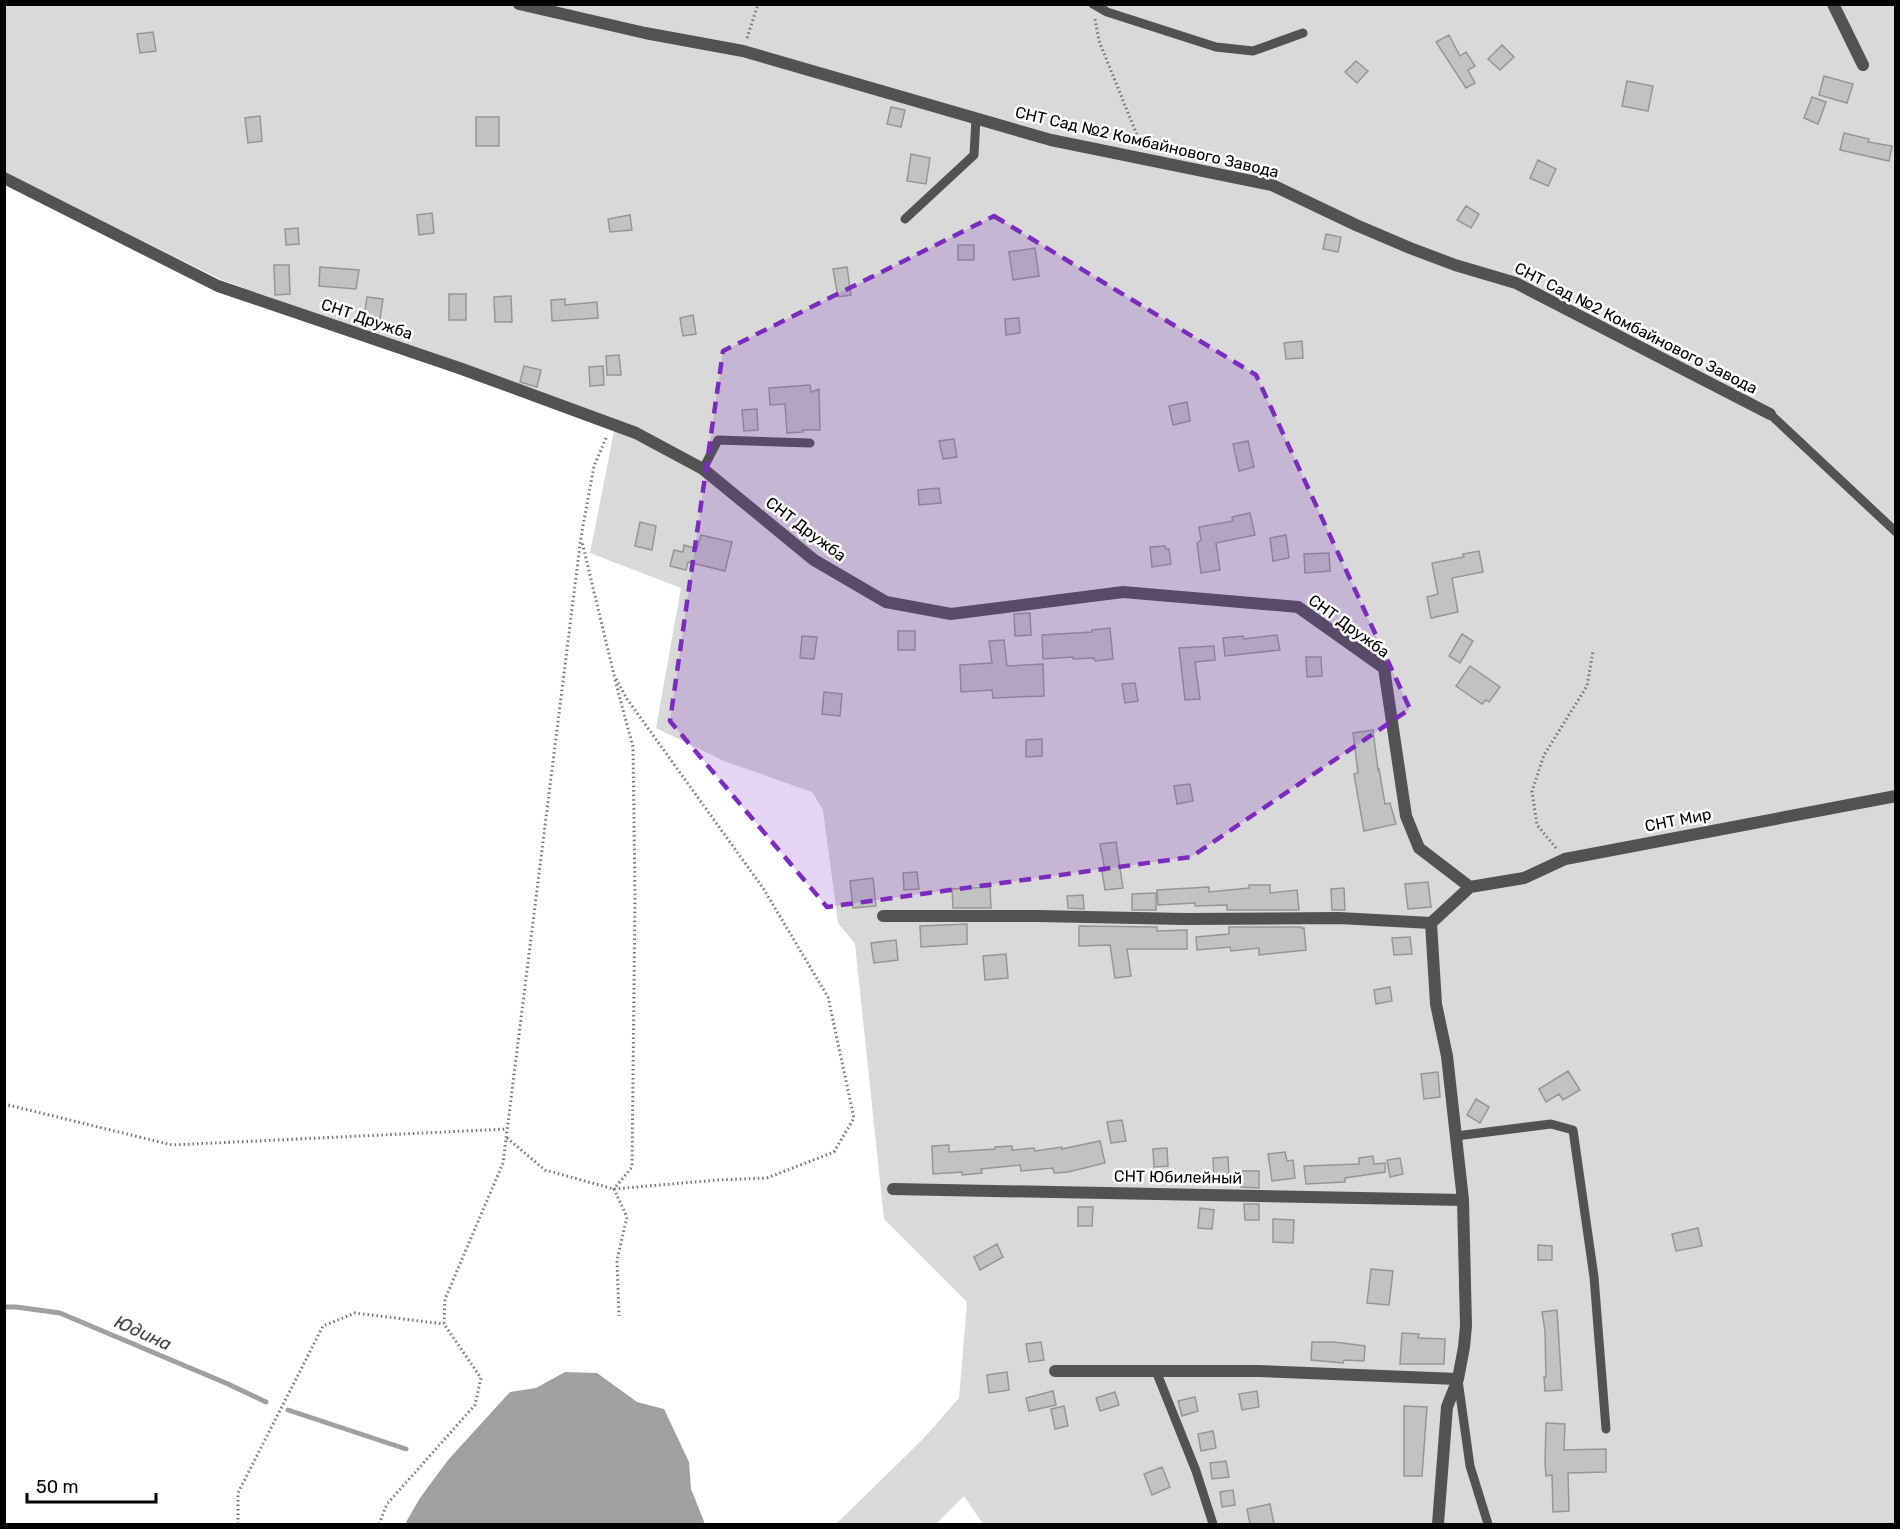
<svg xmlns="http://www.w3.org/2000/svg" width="1900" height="1529" font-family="Rubik,sans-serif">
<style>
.green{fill:#d9d9d9}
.water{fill:#a0a0a0}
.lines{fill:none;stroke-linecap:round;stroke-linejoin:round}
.stream{stroke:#a0a0a0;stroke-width:5}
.building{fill:#c2c2c2;stroke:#969696;stroke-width:1.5}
.path{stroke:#747474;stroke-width:3;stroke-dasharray:1.5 3;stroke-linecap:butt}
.lane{stroke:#525252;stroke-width:9}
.street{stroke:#525252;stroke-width:12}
.marked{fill:#7b2cbf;fill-opacity:0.2;stroke:#7b2cbf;stroke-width:4.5;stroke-dasharray:12 8;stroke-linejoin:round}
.labels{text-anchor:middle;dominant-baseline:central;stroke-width:5;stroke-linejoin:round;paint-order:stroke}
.street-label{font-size:16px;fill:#000;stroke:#fff}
.water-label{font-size:18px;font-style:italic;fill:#414141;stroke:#fff}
</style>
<rect width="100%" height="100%" fill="#fff"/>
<path class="green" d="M 4,5 L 1895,5 L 1895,1524 L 983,1524 L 964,1496 L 936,1524 L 836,1524 L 924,1438 L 959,1398 L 967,1302 L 884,1219 L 855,944 L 838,923 L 823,810 L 812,792 L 724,761 L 656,728 L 681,588 L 590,553 L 616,421 L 222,280 L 5,173 Z"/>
<path class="water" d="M 565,1372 L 597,1373 L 637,1402 L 664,1409 L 689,1462 L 691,1489 L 705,1524 L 405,1524 L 420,1498 L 448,1460 L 510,1392 L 536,1388 Z"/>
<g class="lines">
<path class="stream" d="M 4,1307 L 16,1307 L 60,1313 L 228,1384 L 266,1402
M 288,1410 L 406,1449"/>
</g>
<path class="building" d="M 153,32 L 156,51 L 140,53 L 137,34 Z
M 1449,35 L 1460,56 L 1466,52 L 1475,66 L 1468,70 L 1475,83 L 1466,88 L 1436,42 Z
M 1502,45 L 1514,57 L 1500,70 L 1488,59 Z
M 1356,61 L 1368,71 L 1357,83 L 1345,72 Z
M 1824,76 L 1853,84 L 1847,103 L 1819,95 Z
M 1627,81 L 1653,86 L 1648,111 L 1622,106 Z
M 1812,97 L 1826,102 L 1818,124 L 1804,118 Z
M 891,107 L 905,110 L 901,127 L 887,124 Z
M 260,116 L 262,141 L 248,143 L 245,118 Z
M 476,117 L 499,117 L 499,146 L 476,146 Z
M 1844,133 L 1869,139 L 1868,142 L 1892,146 L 1889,161 L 1840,150 Z
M 911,154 L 930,158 L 926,184 L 907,181 Z
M 1538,160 L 1556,169 L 1548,186 L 1530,178 Z
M 1466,206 L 1479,214 L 1471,228 L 1457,220 Z
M 432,213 L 434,233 L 419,235 L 417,215 Z
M 630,215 L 632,230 L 610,232 L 608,219 Z
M 298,228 L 299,244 L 286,245 L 285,229 Z
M 1326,234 L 1341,237 L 1338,252 L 1323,249 Z
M 958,245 L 974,245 L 974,260 L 958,260 Z
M 1035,248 L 1039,276 L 1013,280 L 1009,252 Z
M 274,265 L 289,265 L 290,294 L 275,295 Z
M 320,267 L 359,270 L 356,289 L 319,286 Z
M 847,267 L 851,295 L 838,297 L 833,269 Z
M 449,294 L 466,294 L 466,320 L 449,320 Z
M 511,296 L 512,322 L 495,322 L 494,297 Z
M 367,297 L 383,299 L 380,319 L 364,317 Z
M 565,299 L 565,305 L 597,302 L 598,318 L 552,321 L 551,300 Z
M 693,315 L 696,334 L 683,336 L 680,318 Z
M 1019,318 L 1020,333 L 1006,335 L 1005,319 Z
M 1302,341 L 1303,358 L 1286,359 L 1284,343 Z
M 619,355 L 621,375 L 607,375 L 606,356 Z
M 524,366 L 541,370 L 537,387 L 520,382 Z
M 603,366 L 604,385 L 590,386 L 589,367 Z
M 810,385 L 811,392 L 819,389 L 820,430 L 803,430 L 803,432 L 787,433 L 785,404 L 770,405 L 769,388 Z
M 1187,402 L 1190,421 L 1173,425 L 1169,406 Z
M 757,409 L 758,430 L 744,431 L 742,410 Z
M 954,439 L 957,457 L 943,459 L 939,441 Z
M 1248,441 L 1254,467 L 1239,471 L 1233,444 Z
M 939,488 L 941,503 L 919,505 L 918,490 Z
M 1250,513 L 1255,535 L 1216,543 L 1220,570 L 1201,573 L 1197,543 L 1201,540 L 1199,527 L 1233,521 L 1232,517 Z
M 640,522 L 656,526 L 652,550 L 635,546 Z
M 701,535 L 732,542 L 725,571 L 688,562 L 686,570 L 670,566 L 674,550 L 683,552 L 684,545 L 697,549 Z
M 1286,535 L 1289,558 L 1273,561 L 1270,538 Z
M 1165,546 L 1166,549 L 1169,549 L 1171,564 L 1152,567 L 1150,547 Z
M 1479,551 L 1483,572 L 1452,578 L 1458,612 L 1431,618 L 1427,597 L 1438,594 L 1432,563 L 1464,557 L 1463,554 Z
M 1329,553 L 1330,571 L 1305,573 L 1304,554 Z
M 1030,613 L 1031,635 L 1015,636 L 1014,614 Z
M 1110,628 L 1113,659 L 1095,661 L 1094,658 L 1073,659 L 1073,657 L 1043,659 L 1042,635 L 1092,632 L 1092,630 Z
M 898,631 L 915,631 L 915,650 L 898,650 Z
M 1462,634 L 1473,641 L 1460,663 L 1449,656 Z
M 1277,635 L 1280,650 L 1225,656 L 1223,638 L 1243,636 L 1244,639 Z
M 802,636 L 817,637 L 814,659 L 800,658 Z
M 1004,640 L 1007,666 L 1043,664 L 1044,696 L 993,698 L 992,690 L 961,692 L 960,665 L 992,663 L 989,641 Z
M 1214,646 L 1215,660 L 1195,662 L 1200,699 L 1185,700 L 1179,648 Z
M 1306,657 L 1321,657 L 1322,676 L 1307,677 Z
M 1470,666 L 1500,687 L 1489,702 L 1486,700 L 1482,704 L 1456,686 Z
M 1135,683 L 1138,701 L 1125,703 L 1122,684 Z
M 824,692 L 842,694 L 840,716 L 822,714 Z
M 1373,730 L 1378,770 L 1379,769 L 1385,804 L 1390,803 L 1396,824 L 1364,831 L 1354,774 L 1358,773 L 1353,733 Z
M 1042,739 L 1042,756 L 1026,757 L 1026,740 Z
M 1190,784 L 1193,801 L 1177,804 L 1174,786 Z
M 1116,842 L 1123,888 L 1105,890 L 1102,871 L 1105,871 L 1100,844 Z
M 917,872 L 919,889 L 904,890 L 903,873 Z
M 873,878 L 876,906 L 853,908 L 850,881 Z
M 1428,882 L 1431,907 L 1408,909 L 1405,884 Z
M 1249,885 L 1270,885 L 1270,893 L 1297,890 L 1299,910 L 1227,910 L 1227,905 L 1195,906 L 1195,903 L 1158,905 L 1157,890 L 1209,887 L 1209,892 L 1249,888 Z
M 990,887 L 991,908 L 953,908 L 952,889 Z
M 1344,888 L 1345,910 L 1332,910 L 1331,889 Z
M 1156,893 L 1156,910 L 1132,910 L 1132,894 Z
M 1083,895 L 1084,909 L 1068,908 L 1067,896 Z
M 967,924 L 967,944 L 921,947 L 920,926 Z
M 1079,926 L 1157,927 L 1157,931 L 1187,930 L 1187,949 L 1127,949 L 1131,976 L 1115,978 L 1110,945 L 1079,946 Z
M 1229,927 L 1301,927 L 1301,928 L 1304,928 L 1306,950 L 1259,955 L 1259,948 L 1231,951 L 1230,947 L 1197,950 L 1196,937 L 1229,934 Z
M 1410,937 L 1412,954 L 1394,955 L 1392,938 Z
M 896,940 L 898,960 L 874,963 L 871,943 Z
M 1006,954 L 1008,978 L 985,980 L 983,956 Z
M 1390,987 L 1392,1001 L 1376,1004 L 1374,990 Z
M 1568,1071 L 1580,1090 L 1563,1100 L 1559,1094 L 1546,1102 L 1539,1089 Z
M 1438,1072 L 1440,1097 L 1424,1099 L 1421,1074 Z
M 1476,1099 L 1489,1107 L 1480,1123 L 1467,1115 Z
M 1122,1120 L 1126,1141 L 1111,1143 L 1107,1122 Z
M 1100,1141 L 1105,1163 L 1068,1172 L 1054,1173 L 1053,1168 L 1021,1171 L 1020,1165 L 981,1169 L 982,1173 L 962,1175 L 962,1172 L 933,1174 L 932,1146 L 949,1145 L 949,1152 L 995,1149 L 995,1147 L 1012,1146 L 1012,1150 L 1034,1148 L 1035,1151 L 1062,1147 L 1062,1149 Z
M 1167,1148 L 1168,1166 L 1154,1167 L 1153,1149 Z
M 1285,1152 L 1287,1161 L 1293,1160 L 1295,1178 L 1272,1181 L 1268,1154 Z
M 1373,1156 L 1374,1164 L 1385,1163 L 1385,1172 L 1345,1178 L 1345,1182 L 1306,1184 L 1304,1166 L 1359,1164 L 1359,1158 Z
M 1228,1157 L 1229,1177 L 1214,1178 L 1213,1158 Z
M 1400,1158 L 1403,1174 L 1390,1177 L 1387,1160 Z
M 1241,1171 L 1259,1171 L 1259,1188 L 1241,1187 Z
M 1244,1204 L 1259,1204 L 1259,1220 L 1245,1220 Z
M 1078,1207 L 1093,1207 L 1092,1226 L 1078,1226 Z
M 1200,1208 L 1214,1210 L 1212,1229 L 1198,1228 Z
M 1273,1219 L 1294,1220 L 1293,1243 L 1273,1242 Z
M 1698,1228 L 1702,1246 L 1676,1251 L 1672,1234 Z
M 997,1244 L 1003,1257 L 980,1270 L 974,1257 Z
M 1538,1245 L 1552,1246 L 1552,1260 L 1538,1260 Z
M 1371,1269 L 1393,1271 L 1389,1305 L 1367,1303 Z
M 1557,1310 L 1562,1390 L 1545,1391 L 1544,1377 L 1546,1377 L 1545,1331 L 1542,1312 Z
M 1402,1333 L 1419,1334 L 1418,1338 L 1445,1339 L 1444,1364 L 1400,1364 Z
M 1041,1342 L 1044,1360 L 1029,1362 L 1026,1344 Z
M 1312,1342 L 1334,1342 L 1365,1346 L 1364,1361 L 1344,1360 L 1343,1363 L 1311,1360 Z
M 1007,1372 L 1009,1390 L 989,1393 L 987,1375 Z
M 1053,1391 L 1056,1405 L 1029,1411 L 1026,1398 Z
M 1257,1391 L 1259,1407 L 1242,1410 L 1239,1394 Z
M 1115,1392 L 1119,1405 L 1100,1411 L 1096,1398 Z
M 1195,1397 L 1198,1411 L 1182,1416 L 1178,1401 Z
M 1064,1406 L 1068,1426 L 1055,1429 L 1051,1409 Z
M 1404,1406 L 1427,1407 L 1422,1476 L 1404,1476 Z
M 1546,1423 L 1565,1424 L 1564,1450 L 1606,1449 L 1606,1472 L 1568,1473 L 1569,1511 L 1553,1512 L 1552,1475 L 1546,1476 L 1545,1463 Z
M 1213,1431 L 1216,1448 L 1201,1451 L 1198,1434 Z
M 1226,1461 L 1229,1477 L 1212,1479 L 1210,1463 Z
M 1162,1467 L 1170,1487 L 1152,1495 L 1144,1474 Z
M 1233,1490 L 1235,1505 L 1222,1507 L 1220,1492 Z
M 1270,1504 L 1274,1524 L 1250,1524 L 1247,1509 Z"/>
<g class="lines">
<path class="path" d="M 1095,19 L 1099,41 L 1141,145
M 747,38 L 758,4
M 615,680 L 633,747 L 635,896 L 632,1167 L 614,1189 L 627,1217 L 617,1260 L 619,1316
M 1556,848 L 1537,825 L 1532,791 L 1544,755 L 1587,686 L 1593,651
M 4,1104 L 172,1145 L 507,1129
M 507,1138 L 545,1170 L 614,1189 L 717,1180 L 767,1178 L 834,1152 L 854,1118 L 828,997 L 763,888 L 627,699 L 614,675 L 582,542
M 238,1524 L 238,1493 L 323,1326 L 355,1313 L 444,1324
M 379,1524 L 387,1504 L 475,1405 L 481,1378 L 444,1324 L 445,1299 L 503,1163 L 581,537 L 594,466 L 607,436"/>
<path class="lane" d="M 1093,4 L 1107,12 L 1216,47 L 1253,51 L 1303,33
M 905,219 L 974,155 L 976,118
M 1770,414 L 1896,532
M 703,469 L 718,440 L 810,443
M 1456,1136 L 1551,1124 L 1573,1130 L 1594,1277 L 1606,1429
M 1156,1371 L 1196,1471 L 1213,1524
M 1458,1380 L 1470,1466 L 1488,1524"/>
<path class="street" d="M 519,4 L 645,33 L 743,51 L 1051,140 L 1272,185 L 1356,225 L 1410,248 L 1455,265 L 1516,283 L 1770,414
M 1833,4 L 1863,65
M 4,178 L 218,286 L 462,369 L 636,433 L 703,469 L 814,560 L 886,602 L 951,614 L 1123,592 L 1298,607 L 1384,668 L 1406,816 L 1419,848 L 1470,887
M 1470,887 L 1524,878 L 1565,859 L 1896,796
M 883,916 L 1038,916 L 1185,919 L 1339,918 L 1431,923
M 893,1189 L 1463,1200
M 1055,1371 L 1258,1371 L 1458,1379
M 1438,1524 L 1447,1407 L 1458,1379 L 1464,1347 L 1466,1326 L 1463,1200 L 1447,1056 L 1436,1004 L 1431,923 L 1470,887"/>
</g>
<path class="marked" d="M 994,216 L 1256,375 L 1410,709 L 1191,857 L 827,907 L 670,721 L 723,351 Z"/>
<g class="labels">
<g class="street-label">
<text transform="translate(1147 142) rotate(13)">СНТ Сад №2 Комбайнового Завода</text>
<text transform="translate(367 319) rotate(19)">СНТ Дружба</text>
<text transform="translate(1636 328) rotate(27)">СНТ Сад №2 Комбайнового Завода</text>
<text transform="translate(806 529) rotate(37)">СНТ Дружба</text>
<text transform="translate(1349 626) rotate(36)">СНТ Дружба</text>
<text transform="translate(1678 820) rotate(-11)">СНТ Мир</text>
<text transform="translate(1178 1177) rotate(1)">СНТ Юбилейный</text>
</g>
<g class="water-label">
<text transform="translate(143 1333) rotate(24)">Юдина</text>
</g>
</g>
<rect width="1900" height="1529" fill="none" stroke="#000000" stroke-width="12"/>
<path d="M27 1493v9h129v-9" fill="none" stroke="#000000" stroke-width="3"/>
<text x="36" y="1493" font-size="18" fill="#000000" stroke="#ffffff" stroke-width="4.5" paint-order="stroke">50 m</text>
</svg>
